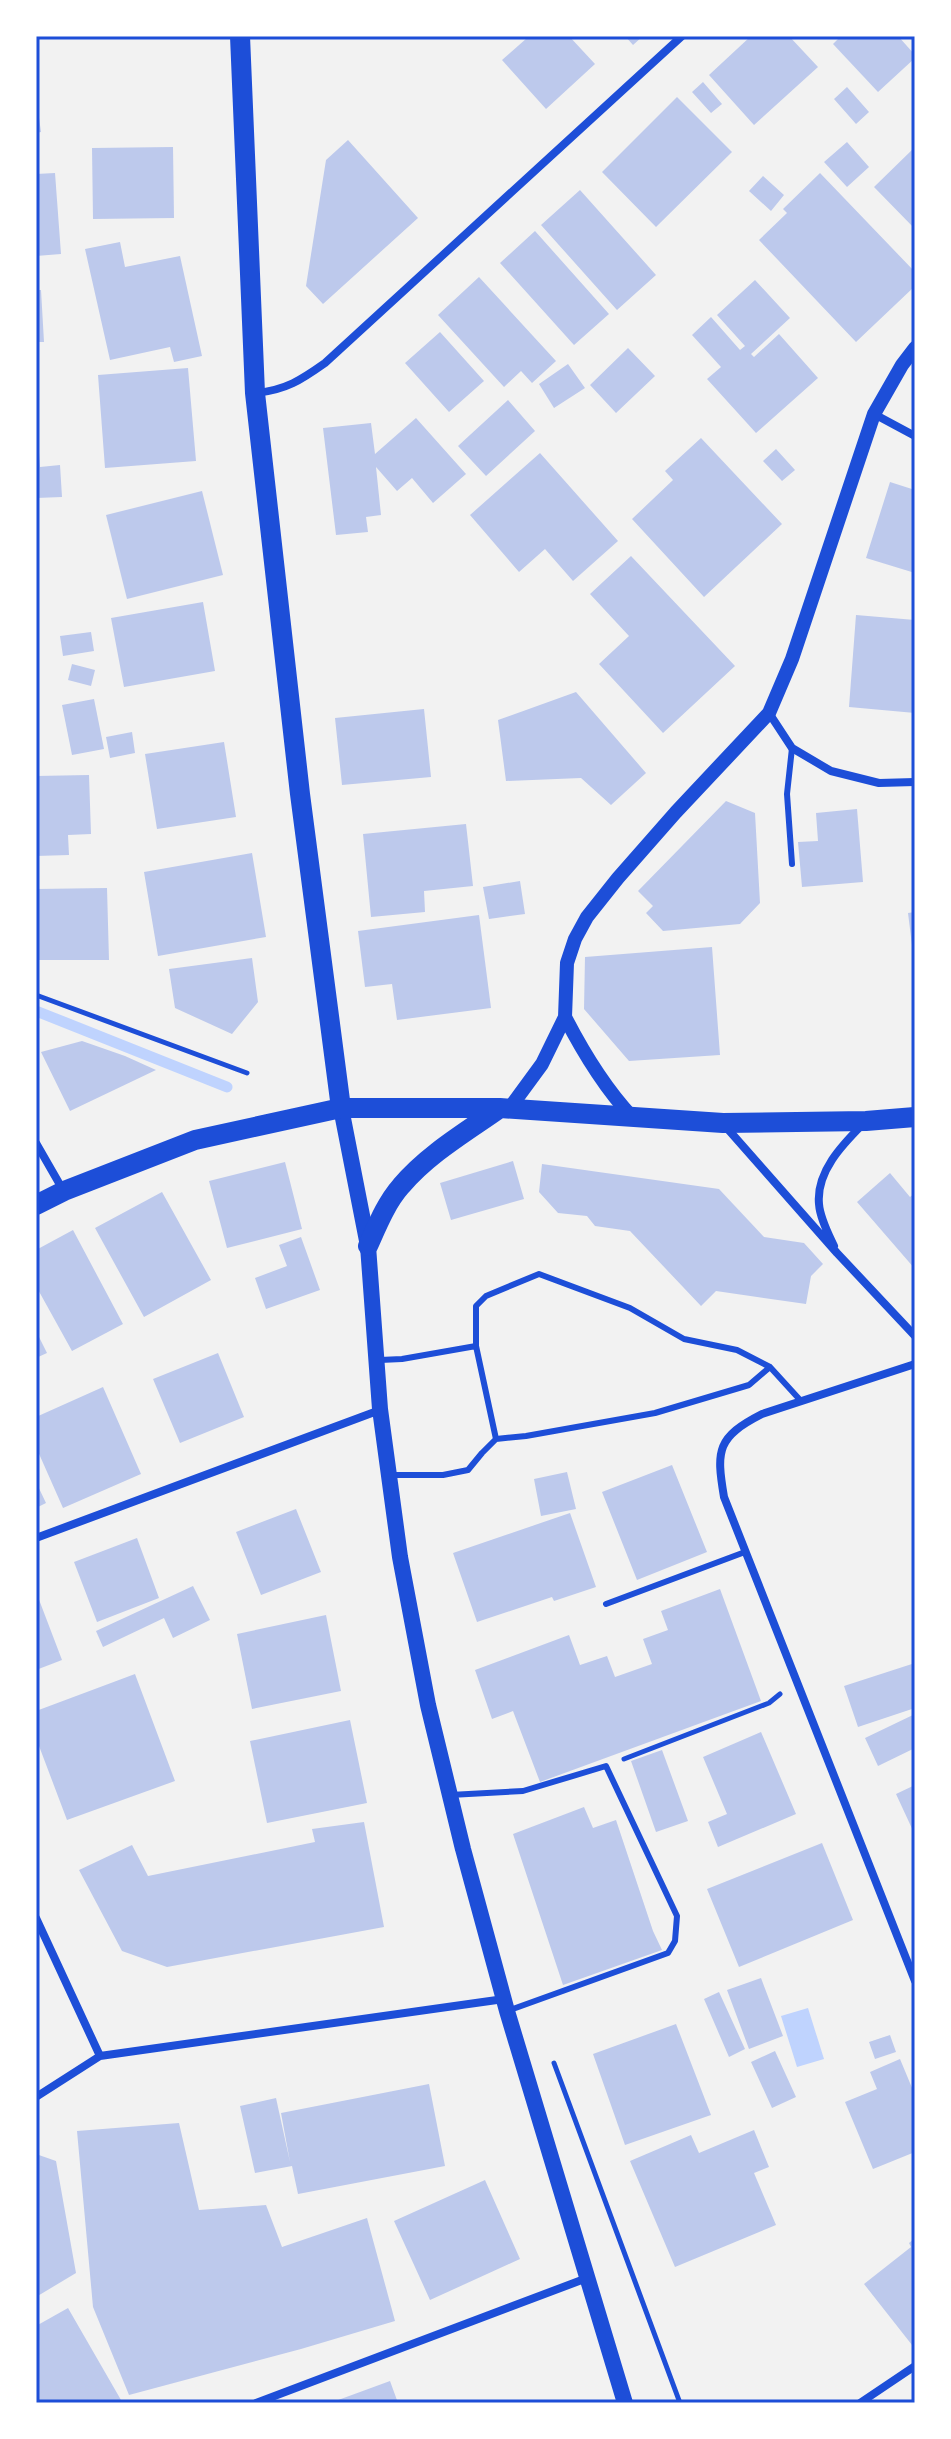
<svg xmlns="http://www.w3.org/2000/svg" width="951" height="2439" font-family="'Noto Serif',serif">
<style>
.water{fill:#bfd3fe}
.lines{fill:none;stroke-linecap:round;stroke-linejoin:round}
.stream{stroke:#bfd3fe;stroke-width:11}
.building{fill:#bdc9ec}
.path{stroke:#1d4ed8;stroke-width:5}
.service{stroke:#1d4ed8;stroke-width:6}
.minor{stroke:#1d4ed8;stroke-width:8}
.tertiary{stroke:#1d4ed8;stroke-width:14}
.secondary{stroke:#1d4ed8;stroke-width:16}
.primary{stroke:#1d4ed8;stroke-width:20}
.neatline{fill:none;stroke:#1d4ed8;stroke-width:3}
</style>
<rect width="100%" height="100%" fill="#f2f2f2"/>
<path class="water" d="M 808,2008 L 824,2059 L 797,2067 L 781,2016 Z"/>
<g class="lines">
<path class="stream" d="M 36,1011 L 227,1087"/>
</g>
<path class="building" d="M 525,36 L 569,36 L 595,64 L 546,109 L 502,60 L 527,38 Z
M 625,36 L 643,36 L 633,45 Z
M 751,36 L 789,36 L 818,67 L 754,125 L 709,75 Z
M 841,36 L 898,36 L 915,55 L 915,58 L 878,92 L 833,44 Z
M 703,82 L 722,104 L 711,113 L 692,92 Z
M 847,87 L 869,112 L 856,124 L 834,99 Z
M 677,97 L 732,152 L 656,227 L 602,172 Z
M 36,111 L 38,111 L 41,132 L 36,133 Z
M 348,140 L 418,218 L 323,304 L 306,286 L 326,160 Z
M 847,142 L 869,167 L 847,187 L 824,162 Z
M 173,147 L 174,218 L 93,219 L 92,148 Z
M 915,147 L 915,229 L 874,187 Z
M 55,173 L 61,254 L 36,256 L 36,174 Z
M 820,173 L 915,272 L 915,286 L 856,342 L 759,240 L 787,213 L 783,209 Z
M 763,176 L 784,195 L 771,211 L 749,191 Z
M 580,190 L 656,275 L 617,310 L 541,225 Z
M 535,231 L 609,314 L 574,345 L 500,263 Z
M 120,242 L 125,267 L 180,256 L 202,356 L 174,362 L 170,347 L 110,360 L 85,249 Z
M 479,277 L 556,361 L 532,383 L 521,371 L 504,387 L 438,315 Z
M 755,280 L 790,318 L 751,354 L 754,357 L 779,334 L 818,378 L 756,433 L 707,379 L 721,367 L 692,335 L 711,317 L 740,350 L 745,346 L 717,315 Z
M 36,290 L 41,290 L 44,342 L 36,342 Z
M 440,332 L 484,381 L 449,412 L 405,363 Z
M 628,348 L 655,376 L 616,413 L 590,385 Z
M 568,364 L 585,388 L 554,408 L 539,384 Z
M 188,368 L 196,461 L 105,468 L 98,375 Z
M 508,400 L 535,431 L 486,476 L 458,446 Z
M 416,418 L 466,474 L 433,503 L 412,478 L 397,491 L 376,467 L 381,515 L 366,517 L 368,532 L 336,535 L 323,428 L 371,423 L 375,454 Z
M 701,438 L 782,524 L 704,597 L 632,519 L 673,480 L 665,471 Z
M 36,439 L 38,439 L 40,467 L 60,465 L 62,497 L 36,498 Z
M 776,449 L 795,470 L 782,481 L 763,461 Z
M 540,453 L 618,541 L 573,581 L 545,549 L 519,572 L 470,515 Z
M 890,482 L 915,490 L 915,573 L 866,558 Z
M 202,491 L 223,575 L 127,599 L 106,515 Z
M 631,556 L 735,666 L 663,733 L 599,664 L 629,636 L 590,594 Z
M 203,602 L 215,671 L 124,687 L 111,618 Z
M 856,615 L 915,620 L 915,713 L 849,707 Z
M 91,632 L 94,651 L 63,656 L 60,636 Z
M 72,664 L 95,670 L 91,686 L 68,680 Z
M 576,692 L 646,773 L 611,805 L 581,778 L 506,781 L 498,720 Z
M 94,699 L 104,749 L 72,755 L 62,705 Z
M 424,709 L 431,777 L 342,785 L 335,718 Z
M 132,732 L 135,753 L 110,758 L 106,737 Z
M 224,742 L 236,817 L 157,829 L 145,754 Z
M 89,775 L 91,834 L 68,835 L 69,855 L 36,856 L 36,776 Z
M 726,801 L 755,813 L 760,903 L 740,924 L 663,931 L 646,913 L 653,906 L 638,891 Z
M 857,809 L 863,882 L 802,887 L 798,842 L 818,841 L 816,813 Z
M 466,824 L 473,886 L 424,891 L 425,912 L 371,917 L 363,834 Z
M 252,853 L 266,937 L 158,956 L 144,872 Z
M 520,881 L 525,914 L 489,919 L 483,887 Z
M 107,888 L 109,960 L 36,960 L 36,889 Z
M 915,912 L 915,953 L 913,953 L 908,913 Z
M 479,915 L 491,1008 L 397,1020 L 392,984 L 365,987 L 358,931 Z
M 712,947 L 720,1055 L 629,1061 L 584,1009 L 585,957 Z
M 252,958 L 258,1002 L 232,1034 L 175,1008 L 169,969 Z
M 82,1041 L 125,1056 L 156,1070 L 70,1111 L 41,1052 Z
M 513,1161 L 524,1199 L 451,1220 L 440,1183 Z
M 285,1162 L 302,1229 L 227,1248 L 209,1181 Z
M 542,1164 L 719,1189 L 764,1237 L 804,1243 L 823,1264 L 811,1276 L 806,1304 L 716,1291 L 701,1306 L 630,1231 L 595,1226 L 587,1216 L 558,1213 L 539,1192 Z
M 890,1173 L 910,1197 L 915,1193 L 915,1269 L 857,1202 Z
M 162,1192 L 211,1280 L 144,1317 L 95,1228 Z
M 73,1230 L 123,1324 L 72,1351 L 36,1286 L 36,1250 Z
M 301,1237 L 320,1290 L 266,1309 L 255,1278 L 287,1266 L 279,1245 Z
M 36,1331 L 47,1353 L 36,1358 Z
M 218,1353 L 244,1417 L 180,1443 L 153,1379 Z
M 103,1387 L 141,1474 L 63,1508 L 36,1447 L 36,1417 Z
M 672,1465 L 707,1552 L 637,1580 L 602,1492 Z
M 567,1472 L 576,1509 L 541,1516 L 534,1479 Z
M 36,1482 L 46,1503 L 36,1508 Z
M 296,1509 L 321,1572 L 261,1595 L 236,1532 Z
M 570,1513 L 596,1587 L 554,1601 L 552,1597 L 477,1622 L 453,1553 Z
M 137,1538 L 159,1598 L 97,1622 L 74,1562 Z
M 193,1586 L 210,1620 L 173,1638 L 164,1618 L 103,1647 L 96,1631 Z
M 720,1589 L 761,1701 L 540,1782 L 513,1711 L 492,1719 L 475,1670 L 569,1635 L 580,1665 L 607,1656 L 615,1677 L 652,1664 L 643,1639 L 668,1630 L 661,1611 Z
M 38,1597 L 62,1660 L 36,1670 L 36,1598 Z
M 326,1615 L 341,1691 L 252,1709 L 237,1634 Z
M 915,1663 L 915,1708 L 858,1727 L 844,1686 Z
M 135,1674 L 175,1781 L 67,1820 L 36,1738 L 36,1711 Z
M 915,1714 L 915,1748 L 878,1766 L 865,1738 Z
M 350,1720 L 367,1803 L 267,1823 L 250,1741 Z
M 761,1732 L 796,1814 L 718,1847 L 708,1822 L 727,1814 L 703,1757 Z
M 662,1750 L 688,1821 L 656,1832 L 631,1761 Z
M 915,1785 L 915,1835 L 896,1794 Z
M 584,1807 L 593,1828 L 616,1820 L 653,1931 L 662,1950 L 563,1985 L 513,1834 Z
M 364,1822 L 384,1927 L 167,1967 L 122,1951 L 79,1870 L 132,1845 L 148,1876 L 315,1842 L 312,1829 Z
M 822,1843 L 853,1920 L 739,1967 L 707,1889 Z
M 761,1978 L 783,2036 L 749,2049 L 727,1990 Z
M 719,1992 L 745,2049 L 729,2057 L 704,1999 Z
M 676,2024 L 711,2115 L 625,2145 L 593,2054 Z
M 890,2035 L 896,2052 L 875,2059 L 869,2042 Z
M 775,2051 L 796,2097 L 772,2108 L 751,2062 Z
M 900,2059 L 915,2095 L 915,2152 L 873,2169 L 845,2102 L 877,2089 L 870,2072 Z
M 429,2084 L 445,2166 L 298,2194 L 292,2166 L 255,2173 L 240,2106 L 276,2098 L 290,2162 L 281,2113 Z
M 179,2123 L 199,2210 L 266,2205 L 282,2247 L 367,2218 L 395,2321 L 301,2349 L 129,2395 L 93,2307 L 77,2131 Z
M 754,2130 L 769,2167 L 754,2173 L 776,2225 L 675,2267 L 630,2161 L 691,2135 L 699,2153 Z
M 36,2154 L 56,2161 L 76,2273 L 36,2297 Z
M 485,2180 L 520,2259 L 430,2300 L 394,2221 Z
M 915,2238 L 915,2343 L 912,2345 L 864,2284 L 911,2247 L 909,2243 Z
M 68,2308 L 121,2400 L 115,2403 L 36,2403 L 36,2326 Z
M 390,2381 L 398,2403 L 330,2403 Z"/>
<g class="lines">
<path class="path" d="M 36,995 L 247,1073
M 624,1759 L 769,1703 L 780,1694
M 554,2063 L 680,2403"/>
<path class="service" d="M 792,748 L 787,794 L 792,864
M 476,1346 L 496,1439
M 380,1360 L 402,1359 L 476,1346 L 476,1306 L 486,1296 L 539,1274 L 630,1308 L 684,1339 L 737,1350 L 770,1367 L 801,1401
M 389,1475 L 443,1475 L 468,1470 L 482,1453 L 496,1439 L 526,1436 L 655,1413 L 749,1385 L 770,1367
M 606,1604 L 745,1552
M 450,1795 L 523,1791 L 606,1766 L 677,1916 L 675,1941 L 668,1953 L 510,2010"/>
<path class="minor" d="M 256,393 C 286,390 301,380 325,363 L 682,36
M 874,414 L 915,436
M 769,713 L 792,748 L 831,771 L 879,783 L 915,782
M 726,1127 L 837,1253 L 915,1336
M 36,1143 L 63,1190
M 834,1246 C 828,1233 820,1218 819,1204 C 816,1172 842,1145 863,1124
M 915,1364 L 762,1414 C 717,1437 716,1450 724,1497 L 915,1981
M 36,1538 L 380,1410
M 36,1918 L 100,2056
M 36,2097 L 100,2056 L 504,1999
M 256,2403 L 587,2278
M 860,2403 L 915,2366"/>
<path class="tertiary" d="M 565,1017 C 584,1054 604,1087 632,1117
M 509,1109 L 542,1064 L 565,1017 L 567,963 L 575,939 L 587,917 L 618,878 L 676,812 L 769,713 L 792,659 L 874,414 L 902,365 L 915,348"/>
<path class="secondary" d="M 341,1108 L 368,1246 L 380,1409 L 400,1557 L 428,1705 L 463,1849 L 507,2011 L 625,2403"/>
<path class="primary" d="M 240,36 L 255,393 L 300,794 L 341,1108
M 36,1205 L 64,1191 L 195,1140 L 341,1108 L 500,1108 L 723,1123 L 866,1121 L 915,1117
M 368,1246 C 377,1226 386,1203 401,1186 C 428,1154 466,1132 500,1108"/>
</g>
<rect width="951" height="2439" fill="none" stroke="#ffffff" stroke-width="76"/>
<rect x="38" y="38" width="875" height="2363" class="neatline"/>
</svg>
